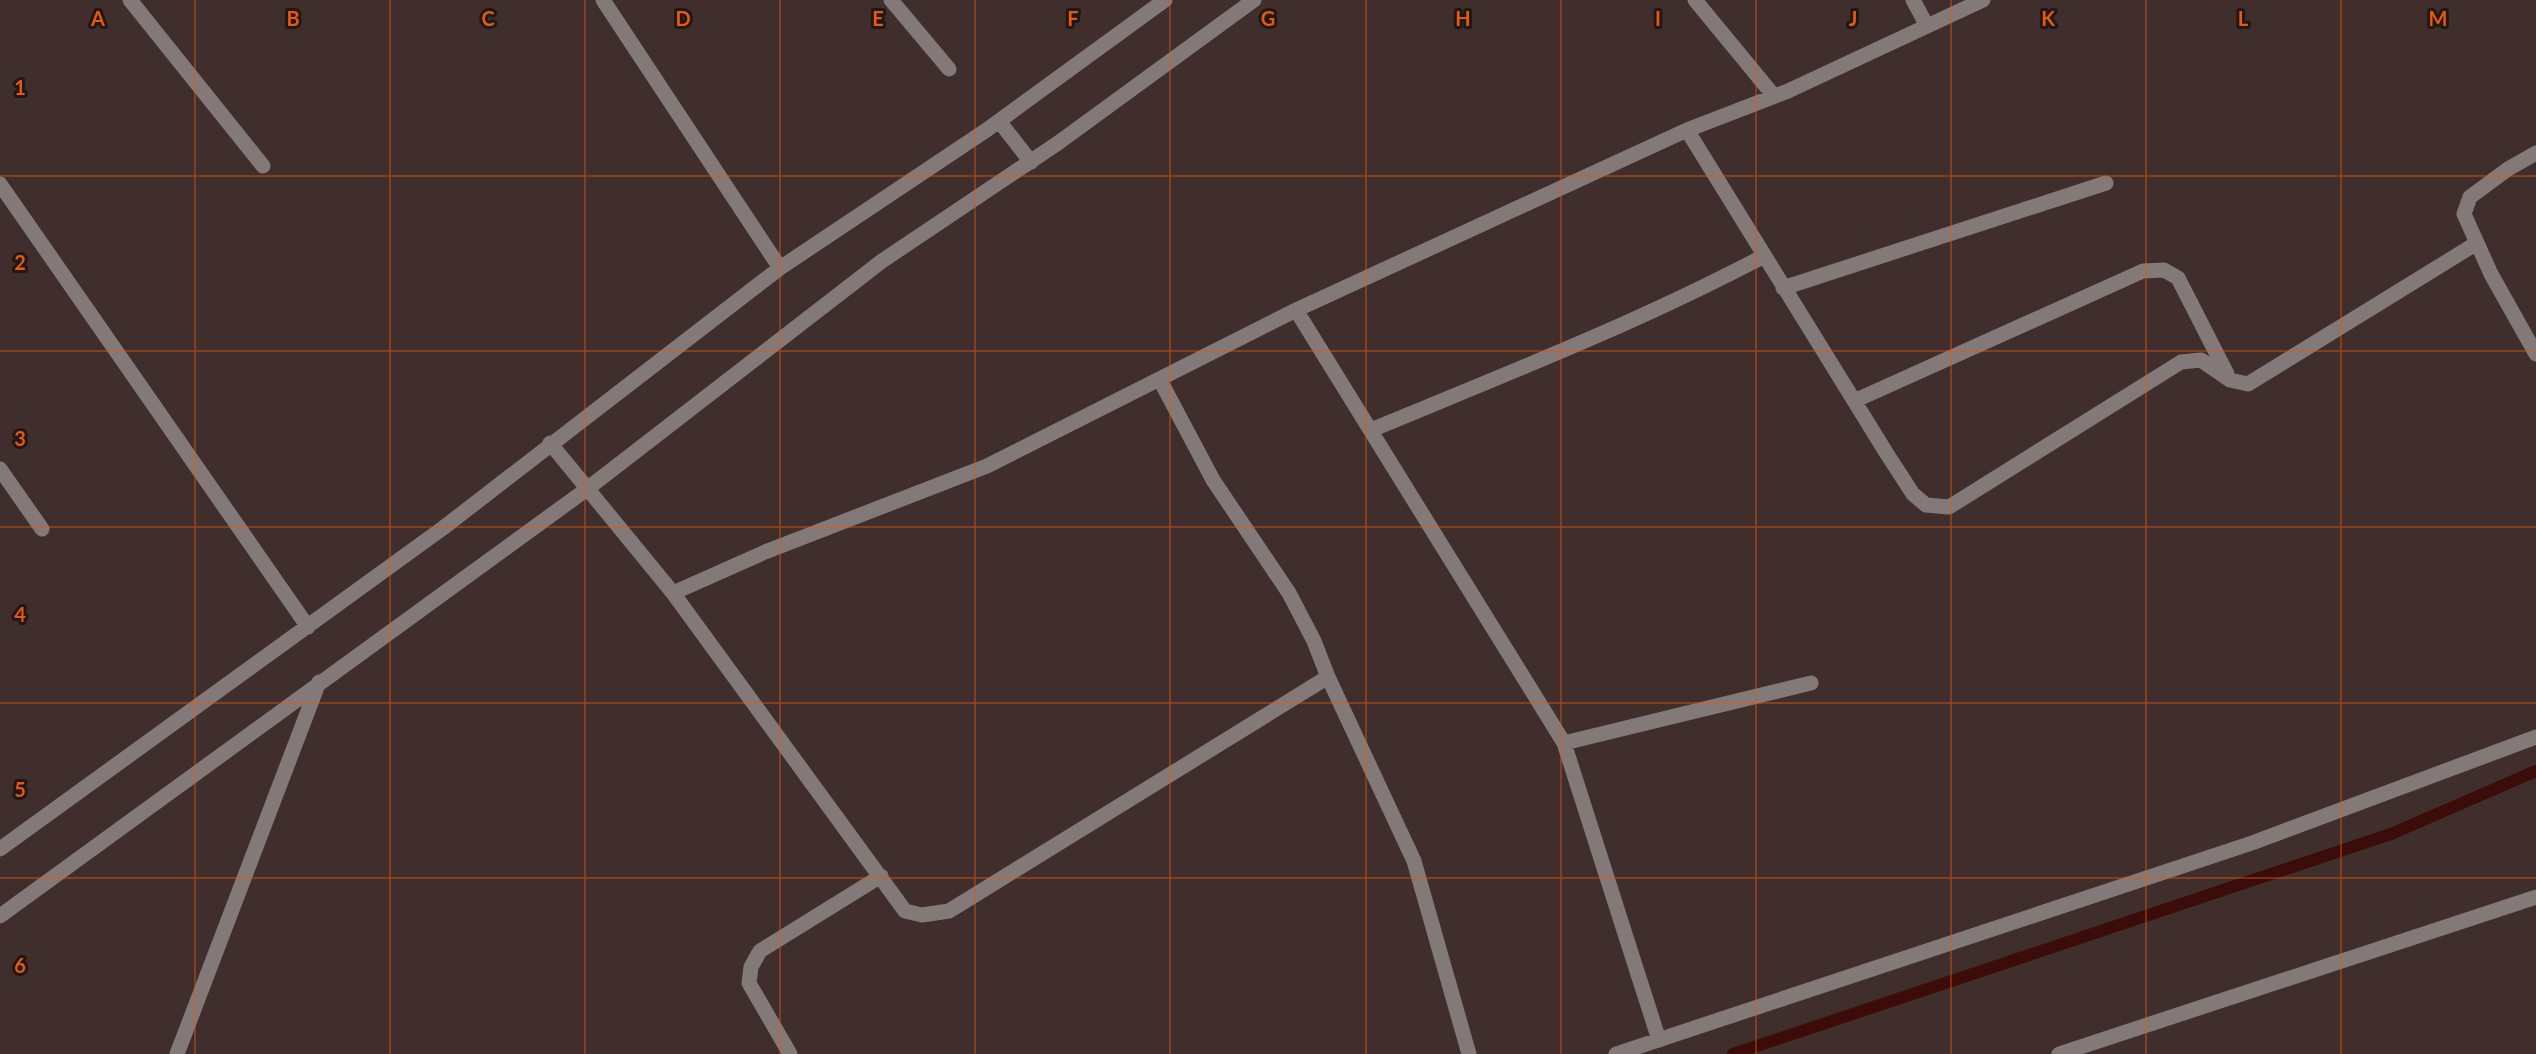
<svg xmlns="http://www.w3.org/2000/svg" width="2536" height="1054" font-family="Lato,sans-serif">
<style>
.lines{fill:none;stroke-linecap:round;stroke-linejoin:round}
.stream{stroke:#3c0c09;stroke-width:12}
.minor{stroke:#837978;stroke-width:15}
.grid{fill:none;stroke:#e8590c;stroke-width:1.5;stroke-opacity:0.55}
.grid-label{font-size:20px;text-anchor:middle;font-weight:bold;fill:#e8590c;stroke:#201817;stroke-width:6;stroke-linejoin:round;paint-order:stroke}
</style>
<rect width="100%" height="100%" fill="#3f2e2c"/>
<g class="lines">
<path class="stream" d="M 1733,1054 L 2391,834 L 2536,771"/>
<path class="minor" d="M 130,0 L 263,166
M 603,0 L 780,268
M 891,0 L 949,69
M 1695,0 L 1774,96
M 1913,0 L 1927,26
M 999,121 L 1031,162
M 1687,130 L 1887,454 L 1913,494 L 1926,505 L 1949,507 L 2181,362 L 2201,360 L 2230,380 L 2248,384 L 2477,243
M 2536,153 L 2508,169 L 2470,197 L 2464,214 L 2491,274 L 2536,354
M 0,184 L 308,627
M 1783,288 L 2106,183
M 1296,310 L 1564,743 L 1659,1040
M 1160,380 L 1213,480 L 1289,593 L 1314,641 L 1328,677 L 1414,861 L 1469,1054
M 1854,401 L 2143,271 L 2164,270 L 2178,278 L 2227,374
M 1371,430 C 1504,375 1637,323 1764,256
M 550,443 L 673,593
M 0,469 L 42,529
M 1328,677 L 949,911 L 922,915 L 905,911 L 673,593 L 765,552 L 987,466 L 1296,310 L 1687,130 L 1788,91 L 1983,0
M 1564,743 L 1811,683
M 0,849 L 443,528 L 780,268 L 988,129 L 1165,0
M 0,916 L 587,489 L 882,261 L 1058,143 L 1254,0
M 177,1054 L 319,682
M 790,1054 L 749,983 L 751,967 L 760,951 L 881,876
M 1616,1054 L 2252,843 L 2536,737
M 2059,1054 L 2536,897"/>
</g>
<path class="grid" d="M 195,0 L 195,1054M 390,0 L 390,1054M 585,0 L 585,1054M 780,0 L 780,1054M 975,0 L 975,1054M 1170,0 L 1170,1054M 1366,0 L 1366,1054M 1561,0 L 1561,1054M 1756,0 L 1756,1054M 1951,0 L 1951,1054M 2146,0 L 2146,1054M 2341,0 L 2341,1054M 0,176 L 2536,176M 0,351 L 2536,351M 0,527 L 2536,527M 0,703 L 2536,703M 0,878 L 2536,878"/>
<g class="grid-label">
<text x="98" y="26">A</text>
<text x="293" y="26">B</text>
<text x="488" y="26">C</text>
<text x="683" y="26">D</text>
<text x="878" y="26">E</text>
<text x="1073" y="26">F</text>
<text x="1268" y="26">G</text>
<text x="1463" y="26">H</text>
<text x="1658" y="26">I</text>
<text x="1853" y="26">J</text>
<text x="2048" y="26">K</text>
<text x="2243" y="26">L</text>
<text x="2438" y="26">M</text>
<text x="20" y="95">1</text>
<text x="20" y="270">2</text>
<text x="20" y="446">3</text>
<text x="20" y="622">4</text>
<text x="20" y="797">5</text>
<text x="20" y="973">6</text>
</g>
</svg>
